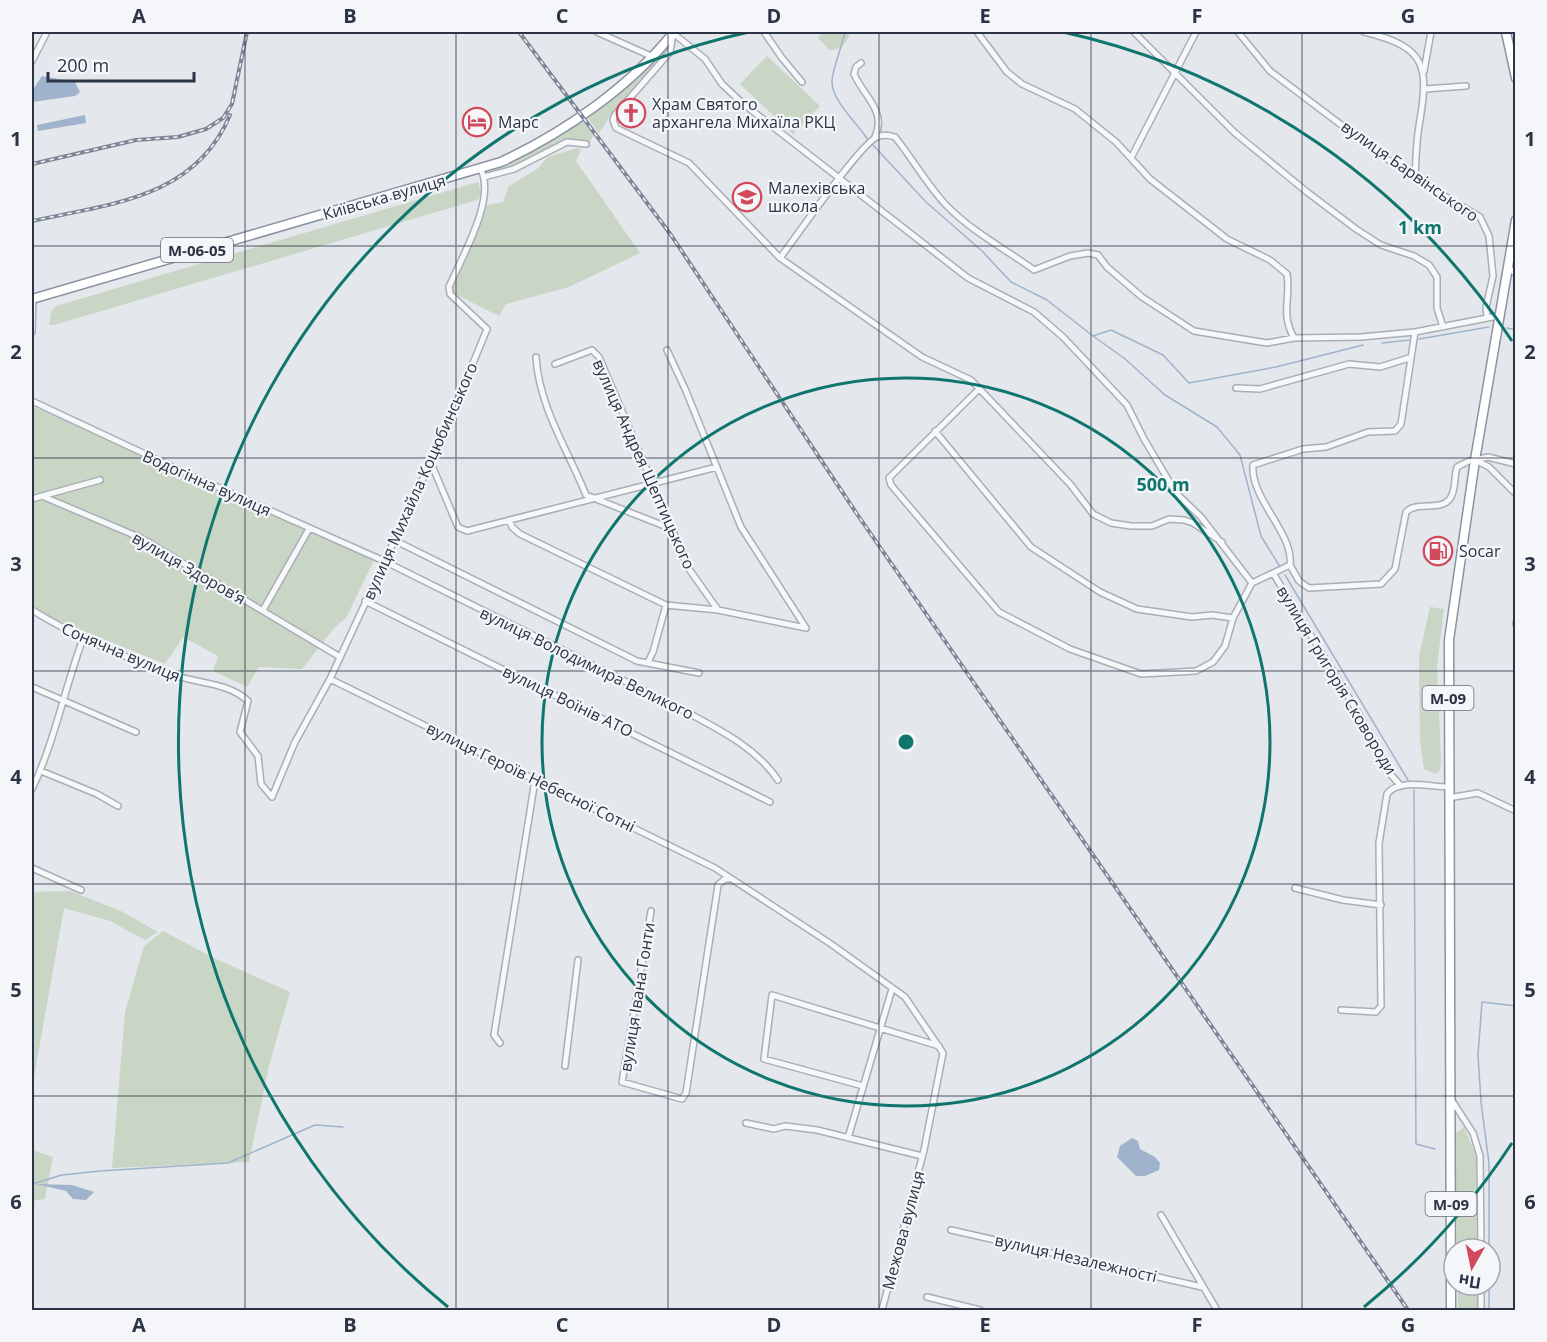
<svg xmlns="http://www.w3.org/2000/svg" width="1547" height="1342" font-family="'Open Sans',sans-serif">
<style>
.green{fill:#c9d6c5}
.water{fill:#9fb4cc}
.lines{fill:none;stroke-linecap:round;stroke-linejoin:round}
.stream{stroke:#9fb4cc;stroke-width:1.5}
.minor-casing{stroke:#a9aeb7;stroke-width:8}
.trunk-casing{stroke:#8b94a3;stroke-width:11}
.minor{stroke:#f7f8fa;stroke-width:5}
.trunk{stroke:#fff;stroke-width:8}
.rail-casing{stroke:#7d8696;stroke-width:4}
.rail{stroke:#f4f6f9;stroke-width:1.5;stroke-dasharray:4.5;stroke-linecap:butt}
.grid{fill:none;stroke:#2b3445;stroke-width:1.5;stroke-opacity:0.55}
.ring{fill:none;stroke:#0f766e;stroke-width:3}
.labels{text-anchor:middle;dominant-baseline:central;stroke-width:4.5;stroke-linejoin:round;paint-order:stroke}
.shield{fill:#f4f6f9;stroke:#676e7b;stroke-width:1.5}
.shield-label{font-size:15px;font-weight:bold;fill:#2b3445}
.poi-label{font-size:16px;fill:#2b3445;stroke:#f4f6f9;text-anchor:start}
.street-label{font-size:16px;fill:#2b3445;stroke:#f4f6f9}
.centre{fill:#0f766e;stroke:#f4f6f9;stroke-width:3}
.ring-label{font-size:18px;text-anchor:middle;font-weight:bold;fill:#0f766e;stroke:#f4f6f9;stroke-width:4.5;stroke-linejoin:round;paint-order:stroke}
.neatline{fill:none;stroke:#2b3445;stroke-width:2}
.grid-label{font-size:20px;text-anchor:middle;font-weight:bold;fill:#2b3445}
</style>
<rect width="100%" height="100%" fill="#e4e7ec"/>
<path class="green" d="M 823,32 L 850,32 C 847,43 842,50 829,50 L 818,38 Z
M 663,54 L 615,109 L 599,133 L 587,117 L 625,89 Z
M 767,56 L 820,106 L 793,134 L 740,84 Z
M 580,118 L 594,135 L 590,141 L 567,140 L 509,168 L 488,173 L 538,147 Z
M 577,148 L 581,150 L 576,161 L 640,253 L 569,287 L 506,304 L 499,316 L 455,294 L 451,289 L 486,205 L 503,202 L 509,186 L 537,169 L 548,157 Z
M 478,182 L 481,194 L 477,200 L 54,325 L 49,325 L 51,312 L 56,306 Z
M 32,406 L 377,554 L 346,618 L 335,627 L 302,669 L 259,667 L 247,687 L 213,671 L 218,656 L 183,637 L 165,664 L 52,618 L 32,605 Z
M 1430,607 L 1444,609 L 1437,666 L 1441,759 L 1440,771 L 1436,774 L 1424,769 L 1420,740 L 1419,656 Z
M 70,891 L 121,911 L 158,932 L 145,940 L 110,921 L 64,908 L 32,1089 L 32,892 Z
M 163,931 L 214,958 L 290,992 L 269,1066 L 249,1162 L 112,1168 L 125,1012 L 144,946 Z
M 1464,1127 L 1476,1156 L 1477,1249 L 1457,1249 L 1455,1134 Z
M 32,1150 L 53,1157 L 45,1199 L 32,1201 Z
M 1458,1285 L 1477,1285 L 1478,1310 L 1458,1310 Z"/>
<path class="water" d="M 42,76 L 75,82 L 80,92 L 75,96 L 33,102 L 32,91 Z
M 85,115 L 86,123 L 38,131 L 37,125 Z
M 1132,1138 L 1138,1141 L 1140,1149 L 1155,1157 L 1160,1163 L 1159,1170 L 1145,1176 L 1136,1176 L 1117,1157 L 1120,1146 Z
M 36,1184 L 72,1185 L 94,1192 L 86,1200 L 73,1199 L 66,1191 Z"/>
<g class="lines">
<path class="stream" d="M 845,32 C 842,46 832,71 832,81 C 831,100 858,124 868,140
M 873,145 L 926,202 L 982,251 L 1011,282 L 1047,300 L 1093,336 L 1111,330 L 1163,355 L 1189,383 L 1276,367 L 1363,345
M 1507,328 L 1516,330
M 1093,336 L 1124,358 L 1165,395 L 1217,427 L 1240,455 L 1261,536 L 1280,567
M 1419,339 L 1489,327
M 1382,343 L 1410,340
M 1285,575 L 1408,780
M 1414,790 L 1416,1144 L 1435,1149
M 32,1184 L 62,1175 L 100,1171 L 228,1163 L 315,1125 L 343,1127
M 1489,1249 L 1489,1163 L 1481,1102 L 1478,1055 L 1482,1002 L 1516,1006
M 1489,1285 L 1489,1310"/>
<g class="minor-casing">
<path id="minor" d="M 597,32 L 653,57
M 764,32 L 782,58 L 802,82
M 977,32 L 1007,72 L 1022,84 L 1075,109 L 1116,142 L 1150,179 L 1227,239 L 1270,260 L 1287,274 C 1291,299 1280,313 1294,338
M 1134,32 L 1235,133 L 1307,192 L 1356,229 L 1381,245 L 1414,256 L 1429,265 L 1437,277 L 1437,308 L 1443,327
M 1238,32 L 1270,71 L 1381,155 L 1429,187 L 1480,217 L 1489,236 L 1493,276 L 1486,307 L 1487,317
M 1364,32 C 1428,47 1429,67 1419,126 C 1416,143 1416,160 1415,177
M 673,33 L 705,59 L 722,84 L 741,102 L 968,278 L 1034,312 L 1063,337 L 1127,405 L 1144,439 L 1176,493 L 1201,517 L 1252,583
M 673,34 L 670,52 L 615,115 L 613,120 L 616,128 L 689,163 L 780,258 L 922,357 L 971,380 L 1070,484 L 1093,514 L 1111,523 L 1131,526 L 1152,526 L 1169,519 L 1184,520 L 1193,523 L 1222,542
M 32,61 L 47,32
M 861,63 L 856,67 L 854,74 C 864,97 887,111 875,137
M 1424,71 L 1431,32
M 1425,89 L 1466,86
M 1131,158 L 1196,32
M 484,177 L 514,169 L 567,142 L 586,144
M 780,258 C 796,237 860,144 877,137 C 884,134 889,135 895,137 C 913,159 928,187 948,207 C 974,233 1004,248 1034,270 L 1070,256 L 1088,253 L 1098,255 L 1107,267 L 1142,297 L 1194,331 L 1267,343 L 1294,338 L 1361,337 L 1415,332 L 1498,316
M 1508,267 L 1516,274
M 32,332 L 33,298
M 667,350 L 686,391 L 741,527 L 806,628
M 536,357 C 539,407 568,450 586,495 L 672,529
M 555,364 L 592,350 L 599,357 L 689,569 L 718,610
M 980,388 L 889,478 L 891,485 L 999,612 L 1070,649 L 1141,674 L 1196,671 L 1213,662 L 1225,646 L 1233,618 L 1252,583
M 1236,388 L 1260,389 L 1349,364 L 1380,367 L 1409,358
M 32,401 L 177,469 L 384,561 L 681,709 C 716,728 755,746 778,780
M 935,431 L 1031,547 L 1100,592 L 1137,609 L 1192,617 L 1212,615 L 1233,618
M 1475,460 L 1489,467 L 1516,494
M 1475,460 L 1488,457 L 1516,464
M 431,463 L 458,527 L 467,531 L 717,467
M 42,496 L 100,480
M 32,499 L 42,496 L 141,538 L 340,657
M 509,520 L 512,527 L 520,534 L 666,605 L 718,610 L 806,628
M 394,540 L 637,661 L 699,673
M 1290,565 C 1294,533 1250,499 1253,465 L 1303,449 L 1326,447 L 1368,432 L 1395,431 L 1401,424 L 1415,332
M 1290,565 L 1299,581 L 1309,588 L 1381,584 L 1395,569 L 1406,512 C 1418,500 1442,513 1451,497 C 1456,488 1454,476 1457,467 L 1469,461
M 1273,573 L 1357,711 L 1391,775 L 1401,786
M 1252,583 L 1290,565
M 365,601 L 770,802
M 32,610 C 74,636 124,657 171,674 C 197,684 228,682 248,701 L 240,732 L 258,756 L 261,784 L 272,797 L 295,742 L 330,679 L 446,429 L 487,329 L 450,294 L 449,287 C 461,258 496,200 481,170
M 263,610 L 309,529
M 1516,623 L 1516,624
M 648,662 L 653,652 L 666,605
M 330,679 L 715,868 L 831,944 L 905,997 L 943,1053 L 924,1150 L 882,1310
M 32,687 L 136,732
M 41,771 L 97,794 L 118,806
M 32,789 C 55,741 65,686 84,636
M 1448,798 L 1478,793 L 1516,811
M 32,868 L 81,890
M 1295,888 L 1343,900 L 1381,905
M 651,911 L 622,1082 L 682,1099 L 686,1093 L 718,885 L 725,879 L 729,879
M 1341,1010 L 1376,1012 L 1381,1006 L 1379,843 L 1387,794 C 1398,778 1431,787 1448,787
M 500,1043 L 494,1035 L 535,780
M 565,1066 L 578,960
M 863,1086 L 764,1059 L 772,995 L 939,1046
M 1451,1099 L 1473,1133 L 1480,1156 L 1481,1249
M 746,1123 L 774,1129 L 785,1126 L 817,1130 L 922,1156
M 848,1138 L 892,989
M 1161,1215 L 1217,1310
M 951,1230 L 1202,1287
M 1481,1285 L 1481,1310
M 927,1297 L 980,1310"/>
</g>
<g class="trunk-casing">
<path id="trunk" d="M 1506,32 L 1516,78
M 32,299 L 501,162 C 565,132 630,87 674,32
M 1451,1310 L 1449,640 L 1475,460 L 1516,220"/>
</g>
<use href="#minor" class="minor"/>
<use href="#trunk" class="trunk"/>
<g class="rail-casing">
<path id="rail" d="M 519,32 L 671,235 L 857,514 L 1408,1310
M 32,164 L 136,140 L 178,137 L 206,129 L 223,118 L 232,104 L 247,32
M 32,221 C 109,204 195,199 230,115"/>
</g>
<use href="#rail" class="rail"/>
</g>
<path class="grid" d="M 245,32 L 245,1310M 456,32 L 456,1310M 668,32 L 668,1310M 879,32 L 879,1310M 1091,32 L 1091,1310M 1302,32 L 1302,1310M 32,246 L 1516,246M 32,458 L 1516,458M 32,671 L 1516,671M 32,884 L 1516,884M 32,1096 L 1516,1096"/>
<g class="ring">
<circle cx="906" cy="742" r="364"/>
<path d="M1512 1143A727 727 0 0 1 1364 1307M448 1307A727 727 0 0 1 749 32M1063 32A727 727 0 0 1 1512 341"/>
</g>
<defs>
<g id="church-ring" transform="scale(1.5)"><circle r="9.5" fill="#f4f6f9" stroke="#d1495b" stroke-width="1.5"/><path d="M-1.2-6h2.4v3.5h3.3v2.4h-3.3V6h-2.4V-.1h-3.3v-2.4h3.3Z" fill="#d1495b"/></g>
<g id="hotel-ring" transform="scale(1.5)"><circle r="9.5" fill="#f4f6f9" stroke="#d1495b" stroke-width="1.5"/><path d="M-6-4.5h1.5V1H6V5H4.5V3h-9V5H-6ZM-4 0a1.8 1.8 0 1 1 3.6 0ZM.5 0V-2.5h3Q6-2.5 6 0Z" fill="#d1495b"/></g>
<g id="school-ring" transform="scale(1.5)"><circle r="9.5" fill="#f4f6f9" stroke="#d1495b" stroke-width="1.5"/><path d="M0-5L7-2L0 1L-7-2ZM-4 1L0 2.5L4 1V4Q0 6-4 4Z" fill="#d1495b"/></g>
<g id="fuel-ring" transform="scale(1.5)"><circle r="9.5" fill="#f4f6f9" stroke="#d1495b" stroke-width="1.5"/><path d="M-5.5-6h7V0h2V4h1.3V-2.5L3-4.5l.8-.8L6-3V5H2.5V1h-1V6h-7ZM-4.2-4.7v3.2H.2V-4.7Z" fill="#d1495b"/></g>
</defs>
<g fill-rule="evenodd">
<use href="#church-ring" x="631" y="113"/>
<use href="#hotel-ring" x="477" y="122"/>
<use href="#school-ring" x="747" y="197"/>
<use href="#fuel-ring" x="1438" y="551"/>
</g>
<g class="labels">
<g class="shield">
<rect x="161" y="238" width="72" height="24" rx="4.5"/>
<rect x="1422.5" y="686" width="51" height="24" rx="4.5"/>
<rect x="1425.5" y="1192" width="51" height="24" rx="4.5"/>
</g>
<g class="shield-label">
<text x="197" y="250">М-06-05</text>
<text x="1448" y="698">М-09</text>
<text x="1451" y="1204">М-09</text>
</g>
<g class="poi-label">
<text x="652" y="104">Храм Святого<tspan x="652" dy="18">архангела Михаїла РКЦ</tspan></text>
<text x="498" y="122">Марс</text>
<text x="768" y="188">Малехівська<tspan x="768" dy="18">школа</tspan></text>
<text x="1459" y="551">Socar</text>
</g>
<g class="street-label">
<text transform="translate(1410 171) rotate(35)">вулиця Барвінського</text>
<text transform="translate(384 197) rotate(-16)">Київська вулиця</text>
<text transform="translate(644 464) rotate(66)">вулиця Андрея Шептицького</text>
<text transform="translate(420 481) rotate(-66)">вулиця Михайла Коцюбинського</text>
<text transform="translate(207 483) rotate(24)">Водогінна вулиця</text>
<text transform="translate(189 568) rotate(30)">вулиця Здоровʼя</text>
<text transform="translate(121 652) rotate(23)">Сонячна вулиця</text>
<text transform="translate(587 663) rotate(26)">вулиця Володимира Великого</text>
<text transform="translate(1337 680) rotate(59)">вулиця Григорія Сковороди</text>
<text transform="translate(568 701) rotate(26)">вулиця Воїнів АТО</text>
<text transform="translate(531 777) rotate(26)">вулиця Героїв Небесної Сотні</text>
<text transform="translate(637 997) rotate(-81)">вулиця Івана Гонти</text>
<text transform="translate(903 1230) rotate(-75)">Межова вулиця</text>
<text transform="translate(1076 1258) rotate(13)">вулиця Незалежності</text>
</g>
</g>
<circle cx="906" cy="742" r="9" class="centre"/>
<g class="ring-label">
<text x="1420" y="234">1 km</text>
<text x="1163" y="491">500 m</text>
</g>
<rect width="1547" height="1342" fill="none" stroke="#f4f6f9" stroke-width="66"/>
<g transform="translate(1472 1267) rotate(189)"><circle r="28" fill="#f4f6f9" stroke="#a4a8b1" stroke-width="1.5"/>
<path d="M0-4.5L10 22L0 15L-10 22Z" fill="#d1495b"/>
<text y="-9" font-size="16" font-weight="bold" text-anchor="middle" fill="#2b3445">Пн</text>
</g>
<path d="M48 72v9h146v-9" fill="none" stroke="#2b3445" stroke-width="3"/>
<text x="57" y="72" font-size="18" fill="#2b3445" stroke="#f4f6f9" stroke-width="4.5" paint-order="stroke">200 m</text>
<rect x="33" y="33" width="1481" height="1276" class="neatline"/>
<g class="grid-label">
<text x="139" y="23">A</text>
<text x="350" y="23">B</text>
<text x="562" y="23">C</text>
<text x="774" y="23">D</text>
<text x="985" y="23">E</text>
<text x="1197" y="23">F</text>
<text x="1408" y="23">G</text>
<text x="16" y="146">1</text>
<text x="1530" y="146">1</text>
<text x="16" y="359">2</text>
<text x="1530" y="359">2</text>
<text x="16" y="571">3</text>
<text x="1530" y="571">3</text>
<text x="16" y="784">4</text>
<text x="1530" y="784">4</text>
<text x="16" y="997">5</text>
<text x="1530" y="997">5</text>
<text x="16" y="1209">6</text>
<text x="1530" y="1209">6</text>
<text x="139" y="1332">A</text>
<text x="350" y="1332">B</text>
<text x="562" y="1332">C</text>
<text x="774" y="1332">D</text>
<text x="985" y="1332">E</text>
<text x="1197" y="1332">F</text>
<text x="1408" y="1332">G</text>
</g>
</svg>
